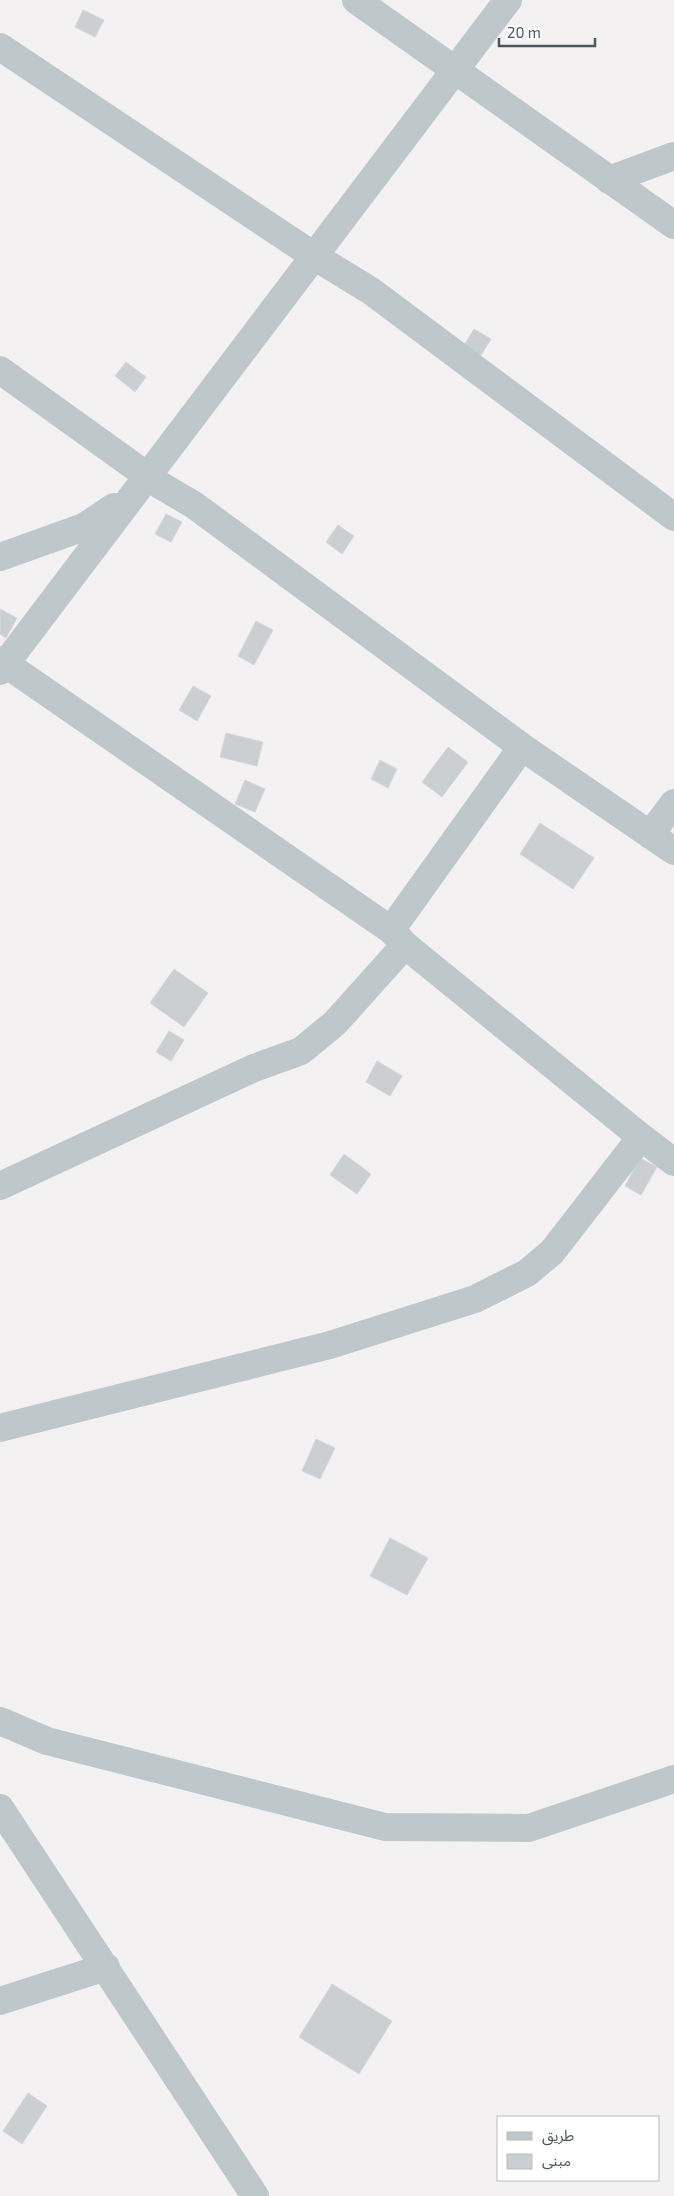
<svg xmlns="http://www.w3.org/2000/svg" width="674" height="2196" font-family="'Exo 2','Noto Sans Arabic',sans-serif">
<style>
.building{fill:#cbcfd2;stroke:#d5d8dc}
.lines{fill:none;stroke-linecap:round;stroke-linejoin:round}
.street{stroke:#bec7cc;stroke-width:28}
</style>
<rect width="100%" height="100%" fill="#f3f1f1"/>
<path class="building" d="M 83,10 L 104,20 L 95,37 L 75,27 Z
M 474,329 L 491,339 L 480,357 L 463,347 Z
M 126,362 L 146,377 L 135,392 L 115,376 Z
M 166,514 L 182,522 L 171,542 L 155,534 Z
M 338,525 L 354,536 L 342,554 L 326,542 Z
M 0,609 L 17,618 L 6,638 L 0,634 Z
M 256,621 L 273,630 L 254,665 L 238,656 Z
M 193,686 L 211,696 L 197,721 L 179,710 Z
M 226,733 L 263,742 L 257,766 L 220,757 Z
M 448,747 L 468,762 L 442,797 L 422,782 Z
M 380,760 L 397,769 L 388,788 L 371,779 Z
M 245,780 L 265,789 L 255,812 L 235,804 Z
M 540,823 L 594,858 L 573,889 L 520,854 Z
M 174,969 L 208,993 L 184,1027 L 150,1003 Z
M 169,1031 L 184,1040 L 171,1061 L 156,1052 Z
M 377,1061 L 402,1076 L 390,1096 L 366,1082 Z
M 344,1154 L 371,1174 L 357,1194 L 330,1175 Z
M 640,1158 L 657,1167 L 641,1195 L 625,1186 Z
M 316,1439 L 335,1448 L 320,1479 L 302,1471 Z
M 390,1538 L 428,1558 L 407,1595 L 370,1576 Z
M 332,1984 L 392,2021 L 359,2074 L 299,2037 Z
M 28,2093 L 47,2106 L 22,2144 L 3,2131 Z"/>
<g class="lines">
<path class="street" d="M 356,0 L 674,225
M 0,47 L 314,256 L 371,291 L 674,517
M 609,180 L 674,156
M 0,370 L 160,485 L 194,505 L 522,747 L 674,851
M 0,557 L 84,527 L 114,507
M 0,660 L 391,930 L 405,945 L 641,1137 L 674,1162
M 0,671 L 508,0
M 650,835 L 674,803
M 391,930 L 522,747
M 0,1186 L 254,1068 L 301,1051 L 335,1023 L 405,945
M 0,1428 L 330,1345 L 475,1299 L 527,1273 L 552,1252 L 641,1137
M 0,1721 L 47,1741 L 385,1827 L 529,1828 L 674,1779
M 0,1808 L 255,2196
M 0,2001 L 106,1967"/>
</g>
<rect x="497" y="2116" width="162" height="65" fill="#ffffff" stroke="#b7bcbe"/>
<rect x="507" y="2132" width="25" height="8" fill="#bec7cc" stroke="#b7bcbe"/>
<text x="542" y="2141" font-size="15" fill="#4a575d">طريق</text>
<rect x="507" y="2154" width="25" height="15" fill="#cbcfd2" stroke="#b7bcbe"/>
<text x="542" y="2166" font-size="15" fill="#4a575d">مبنى</text>
<path d="M499 38v8h96v-8" fill="none" stroke="#4a575d" stroke-width="2.5"/>
<text x="507" y="38" font-size="15" fill="#4a575d" stroke="#ffffff" stroke-width="4" paint-order="stroke">20 m</text>
</svg>
